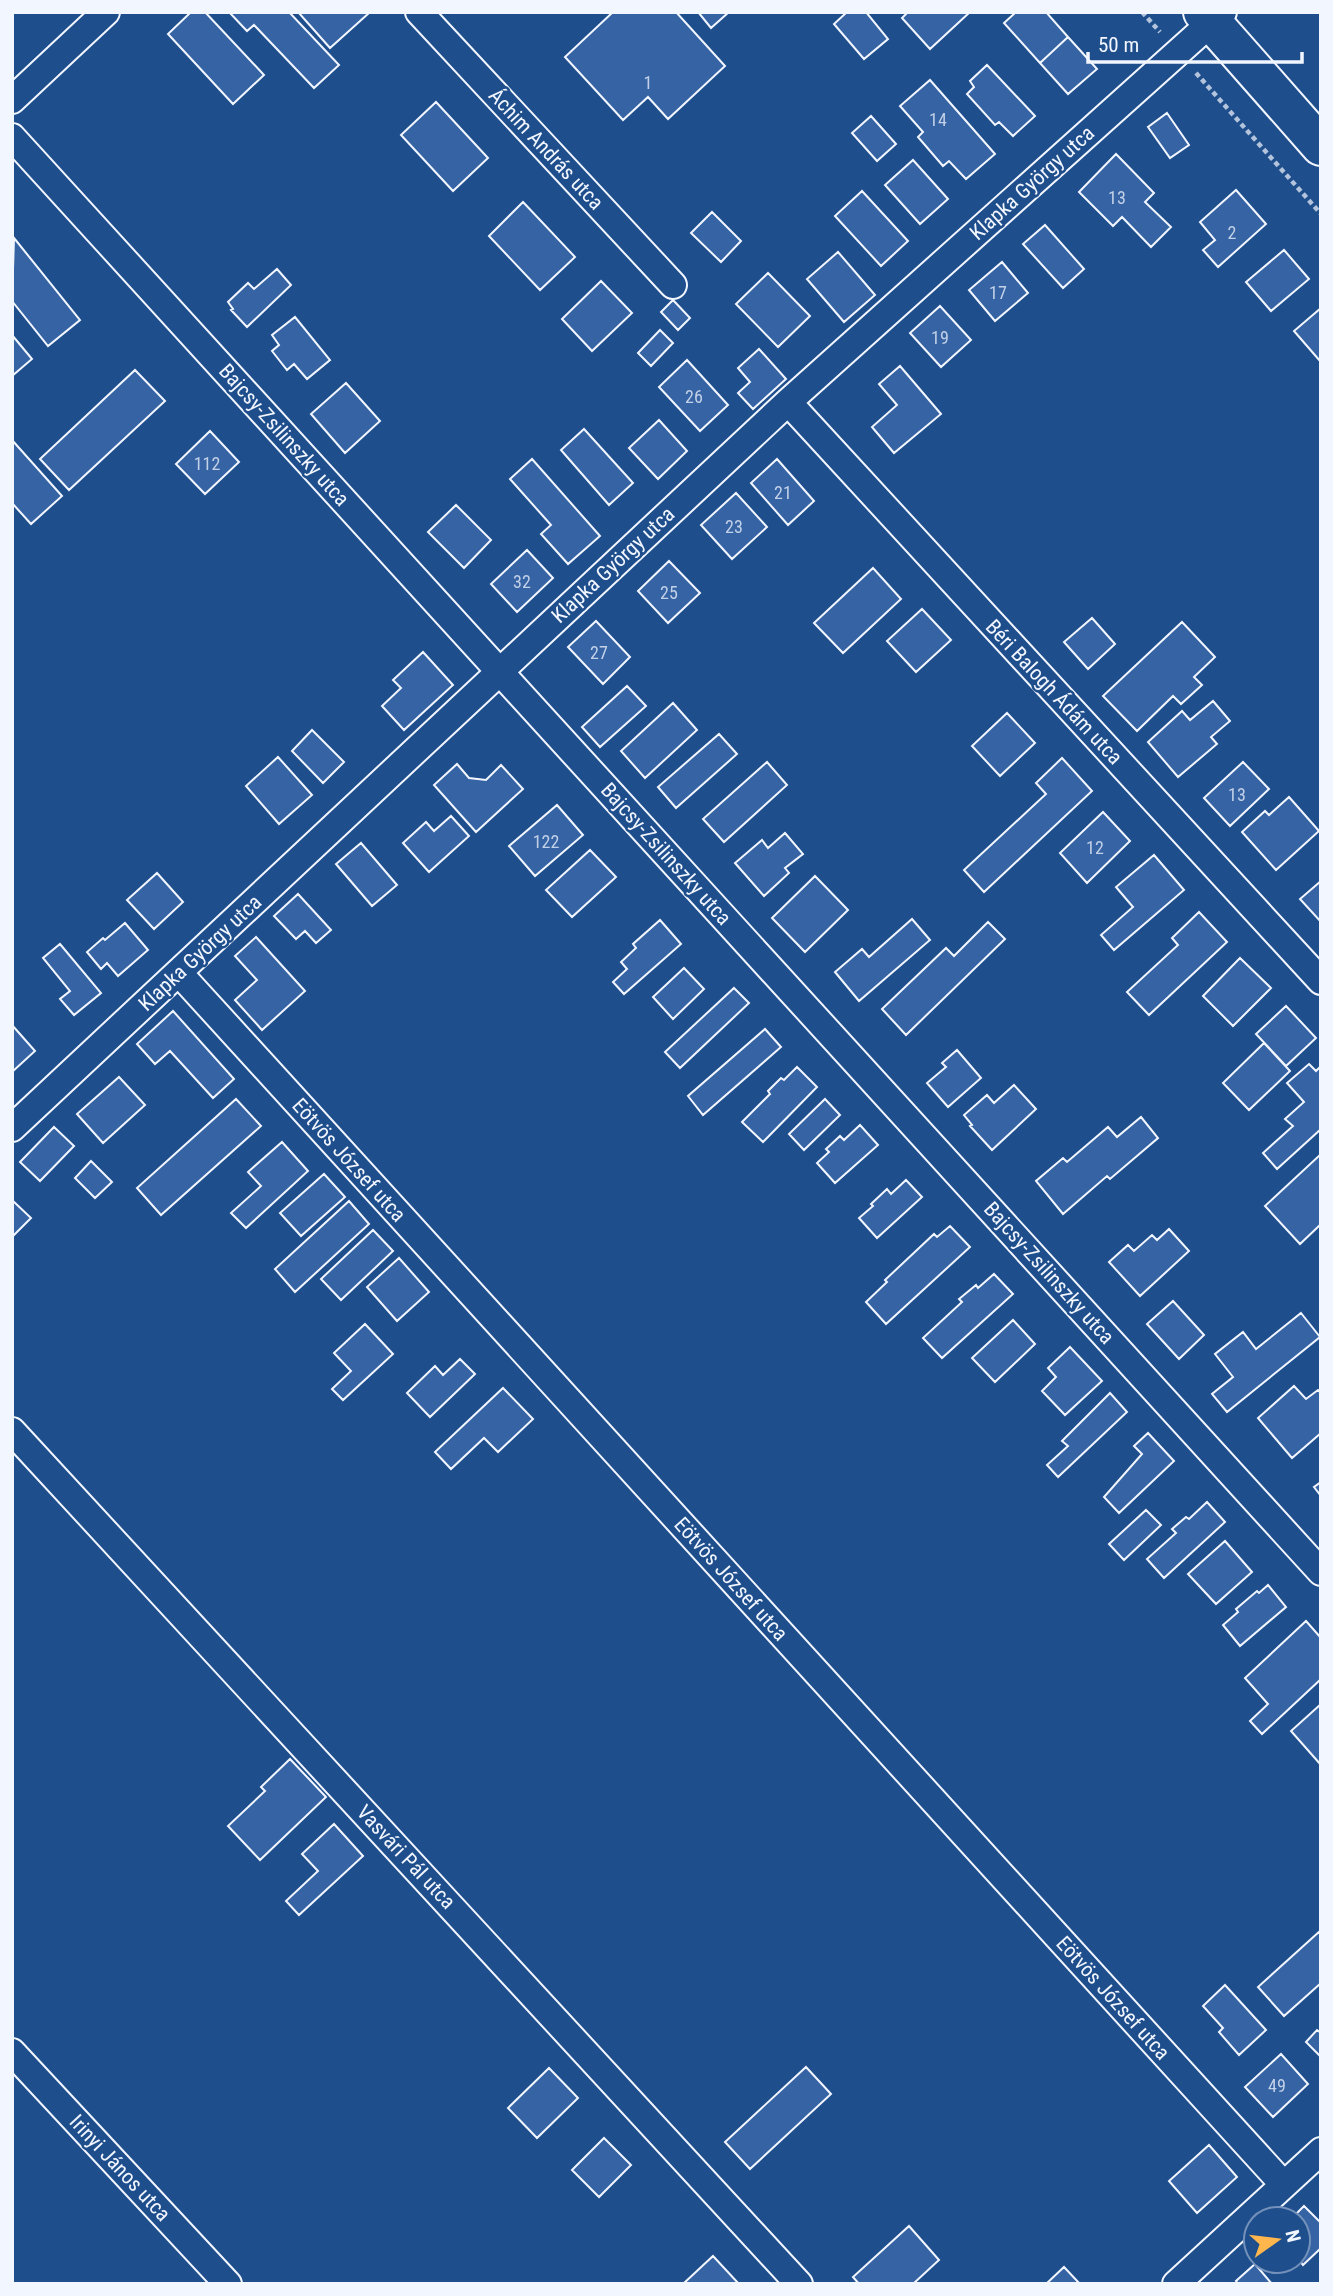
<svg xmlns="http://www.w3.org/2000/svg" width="1333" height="2296" font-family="'Roboto Condensed',sans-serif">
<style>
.building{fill:#3563a3;stroke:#f2f6ff;stroke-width:2}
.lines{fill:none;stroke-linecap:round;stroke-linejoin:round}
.minor-casing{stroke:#f2f6ff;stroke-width:30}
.primary-casing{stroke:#f2f6ff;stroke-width:42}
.path{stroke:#b3c4dc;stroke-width:4.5;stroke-dasharray:5 3.5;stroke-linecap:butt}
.minor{stroke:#1f4e8c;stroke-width:26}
.primary{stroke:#1f4e8c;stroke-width:38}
.labels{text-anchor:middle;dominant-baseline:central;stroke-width:5;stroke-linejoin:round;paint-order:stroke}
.number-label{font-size:18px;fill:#c3d1e8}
.street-label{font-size:21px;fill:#f2f6ff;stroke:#1f4e8c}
</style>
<rect width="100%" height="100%" fill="#1f4e8c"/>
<path class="building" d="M 191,12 L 205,12 L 264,75 L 233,104 L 168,34 Z
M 229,12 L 289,12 L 339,65 L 314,88 L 254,25 L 247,31 Z
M 298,12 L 368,12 L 369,13 L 330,48 Z
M 613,12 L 676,12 L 725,66 L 668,119 L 648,97 L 623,120 L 565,57 Z
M 698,12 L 729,12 L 711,28 Z
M 847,12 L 866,12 L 888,39 L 864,59 L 834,24 Z
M 908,12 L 970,12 L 930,49 L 902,18 Z
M 1016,12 L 1046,12 L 1068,37 L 1040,63 L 1004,23 Z
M 1068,37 L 1097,69 L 1068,94 L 1040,63 Z
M 987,65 L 1035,116 L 1013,136 L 999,122 L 995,125 L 967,94 L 974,87 L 970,81 Z
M 930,80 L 995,154 L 966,179 L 949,161 L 943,166 L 918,137 L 923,132 L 900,106 Z
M 436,102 L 488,158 L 453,191 L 401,135 Z
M 1167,113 L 1189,145 L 1170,158 L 1148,127 Z
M 871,116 L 896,144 L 877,161 L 852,133 Z
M 1116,154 L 1154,193 L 1145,202 L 1171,227 L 1151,247 L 1122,217 L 1113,226 L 1079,192 Z
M 913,160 L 948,199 L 920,224 L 885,185 Z
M 1236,190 L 1266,224 L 1218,267 L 1203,250 L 1215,240 L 1200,222 Z
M 862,191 L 908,241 L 881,266 L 835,216 Z
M 523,202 L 575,257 L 540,290 L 489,236 Z
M 712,212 L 741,241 L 721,262 L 691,233 Z
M 1045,225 L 1084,269 L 1063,288 L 1023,244 Z
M 14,238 L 80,320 L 48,346 L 12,301 Z
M 1284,250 L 1309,279 L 1271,311 L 1246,282 Z
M 838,252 L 875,295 L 844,322 L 807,279 Z
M 1002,262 L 1028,293 L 995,321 L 969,290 Z
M 277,269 L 291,285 L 247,327 L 231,310 L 233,309 L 228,302 L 248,283 L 254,289 Z
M 768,273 L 810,316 L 778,347 L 736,304 Z
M 601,281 L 632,313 L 592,351 L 562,319 Z
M 673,300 L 690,318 L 678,330 L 661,312 Z
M 940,306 L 971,340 L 941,367 L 910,333 Z
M 1321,308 L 1321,360 L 1320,361 L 1294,331 Z
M 295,317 L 330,360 L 307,379 L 294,364 L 287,370 L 272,351 L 279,345 L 272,335 Z
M 660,330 L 673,343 L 651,366 L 638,353 Z
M 12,335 L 32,359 L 12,376 Z
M 759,349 L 786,379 L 753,409 L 738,393 L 750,382 L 738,368 Z
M 687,360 L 728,405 L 700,431 L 659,387 Z
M 900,366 L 941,414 L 894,453 L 872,427 L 897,405 L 879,384 Z
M 135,370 L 165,401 L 69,490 L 40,459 Z
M 346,383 L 380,421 L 345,453 L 311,414 Z
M 659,420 L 687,451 L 658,479 L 629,448 Z
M 584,429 L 633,483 L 609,505 L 561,450 Z
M 210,431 L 239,462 L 205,494 L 176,464 Z
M 12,440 L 62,496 L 31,524 L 12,503 Z
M 532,459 L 600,536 L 568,564 L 541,534 L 551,525 L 510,479 Z
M 777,459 L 814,501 L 788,525 L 751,483 Z
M 736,493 L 767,527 L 732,559 L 701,525 Z
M 456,505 L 491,540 L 464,568 L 428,532 Z
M 527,550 L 553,578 L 517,612 L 491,584 Z
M 669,561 L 700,593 L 668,623 L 638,591 Z
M 873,568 L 901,599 L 843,653 L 814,623 Z
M 922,609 L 951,640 L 916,672 L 887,641 Z
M 1092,618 L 1115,644 L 1088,669 L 1064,642 Z
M 596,621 L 630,657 L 603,684 L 568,647 Z
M 1182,622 L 1215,657 L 1194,677 L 1202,685 L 1181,704 L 1173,696 L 1137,731 L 1103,696 Z
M 423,652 L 453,685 L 404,730 L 382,706 L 401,688 L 393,680 Z
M 627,686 L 646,706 L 600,747 L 582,727 Z
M 1213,701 L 1230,721 L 1211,737 L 1217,744 L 1178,777 L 1148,742 L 1182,711 L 1190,720 Z
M 673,703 L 697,730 L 645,778 L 621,751 Z
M 1007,713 L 1035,743 L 1000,776 L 972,746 Z
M 312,730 L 344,762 L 323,783 L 292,751 Z
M 719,734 L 737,754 L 676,808 L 658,787 Z
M 278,757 L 312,795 L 279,824 L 246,786 Z
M 1062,758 L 1092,791 L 984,892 L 964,870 L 1046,794 L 1036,783 Z
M 767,762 L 787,785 L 724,842 L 703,819 Z
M 1243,762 L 1269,789 L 1230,826 L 1204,798 Z
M 457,764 L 469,778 L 486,780 L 501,765 L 523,789 L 476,832 L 434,785 Z
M 1289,797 L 1319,831 L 1276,870 L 1242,832 L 1265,811 L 1269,815 Z
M 557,805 L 583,835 L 535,876 L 509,846 Z
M 1103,812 L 1130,841 L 1087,883 L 1060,853 Z
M 451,816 L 469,836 L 429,872 L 403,843 L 426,822 L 434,831 Z
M 785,833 L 803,854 L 785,868 L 789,873 L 764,896 L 735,863 L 762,840 L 768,848 Z
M 361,843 L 397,885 L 372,906 L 336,864 Z
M 590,850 L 616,877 L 572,917 L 546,890 Z
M 1154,855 L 1184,890 L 1114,950 L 1101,935 L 1133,907 L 1116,887 Z
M 157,873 L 183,902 L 154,929 L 127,900 Z
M 815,876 L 848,910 L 805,952 L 772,918 Z
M 1321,881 L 1321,922 L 1300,899 Z
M 298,894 L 331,930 L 316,943 L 305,931 L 296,939 L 274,916 Z
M 1199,912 L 1227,942 L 1149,1015 L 1127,992 L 1178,945 L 1172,938 Z
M 912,919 L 930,940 L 859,1001 L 835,972 L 862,949 L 869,957 Z
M 660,920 L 681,944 L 624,994 L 613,982 L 627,969 L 621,962 L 636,948 L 633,944 Z
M 988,922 L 1005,939 L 906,1035 L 882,1009 L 946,948 L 954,956 Z
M 125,923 L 148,950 L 118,976 L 107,963 L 101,969 L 87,952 L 103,938 L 105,940 Z
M 256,937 L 305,991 L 262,1030 L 235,1000 L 257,980 L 235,956 Z
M 60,944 L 101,993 L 74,1015 L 60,999 L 70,991 L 43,958 Z
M 1240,958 L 1271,988 L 1233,1026 L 1203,996 Z
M 684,968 L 704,989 L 673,1019 L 653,997 Z
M 734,988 L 749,1003 L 680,1068 L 665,1052 Z
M 1286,1006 L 1316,1038 L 1286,1066 L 1256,1034 Z
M 173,1011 L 234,1079 L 213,1098 L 170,1051 L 155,1064 L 137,1044 Z
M 12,1025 L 35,1051 L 12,1072 Z
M 765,1029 L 781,1047 L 703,1115 L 688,1096 Z
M 1264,1043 L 1290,1071 L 1249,1110 L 1223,1083 Z
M 957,1050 L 981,1078 L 948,1107 L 927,1083 L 946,1067 L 942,1063 Z
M 1309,1064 L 1316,1071 L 1321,1066 L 1321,1129 L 1277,1169 L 1263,1153 L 1293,1126 L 1285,1119 L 1304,1102 L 1287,1083 Z
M 797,1067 L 817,1087 L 763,1142 L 742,1122 L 770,1094 L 768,1091 L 781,1078 L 784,1080 Z
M 119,1077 L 145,1105 L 103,1143 L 77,1114 Z
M 1014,1085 L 1036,1109 L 992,1150 L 970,1126 L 972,1125 L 964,1115 L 987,1095 L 994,1103 Z
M 236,1099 L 261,1126 L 161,1215 L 137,1188 Z
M 825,1099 L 840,1115 L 804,1150 L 789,1134 Z
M 1141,1117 L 1158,1138 L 1110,1179 L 1107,1176 L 1063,1214 L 1036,1181 L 1063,1158 L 1067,1162 L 1108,1127 L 1117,1137 Z
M 860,1125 L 878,1145 L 835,1183 L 817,1163 L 829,1152 L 826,1149 L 840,1136 L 844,1140 Z
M 54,1127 L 74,1146 L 40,1181 L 20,1162 Z
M 282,1142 L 308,1171 L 246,1228 L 231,1213 L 261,1186 L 248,1172 Z
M 1321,1154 L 1321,1224 L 1300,1244 L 1265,1206 Z
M 91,1161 L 112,1182 L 95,1198 L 75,1178 Z
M 324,1174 L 345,1197 L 301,1236 L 280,1213 Z
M 906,1180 L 922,1197 L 877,1238 L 859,1218 L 873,1206 L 871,1204 L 887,1189 L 891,1194 Z
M 12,1200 L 31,1218 L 12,1237 Z
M 349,1201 L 369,1224 L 295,1292 L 275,1269 Z
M 950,1226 L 970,1247 L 886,1324 L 866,1302 L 887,1282 L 885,1280 L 934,1234 L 937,1237 Z
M 1169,1229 L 1189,1251 L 1140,1296 L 1109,1262 L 1128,1245 L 1134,1251 L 1152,1235 L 1157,1240 Z
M 373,1230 L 393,1251 L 341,1300 L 321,1279 Z
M 399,1258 L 429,1292 L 397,1321 L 367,1287 Z
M 994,1274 L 1013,1294 L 942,1358 L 923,1338 L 962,1302 L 959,1299 L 976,1285 L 978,1288 Z
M 1173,1301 L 1204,1335 L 1179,1359 L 1147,1324 Z
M 1301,1313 L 1320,1337 L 1227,1412 L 1212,1394 L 1233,1377 L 1215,1354 L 1243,1332 L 1256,1349 Z
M 1013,1320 L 1035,1344 L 995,1382 L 972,1358 Z
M 365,1324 L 393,1354 L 343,1400 L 332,1389 L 351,1371 L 334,1353 Z
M 1070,1347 L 1102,1381 L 1065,1415 L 1042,1391 L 1056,1377 L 1048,1368 Z
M 460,1359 L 475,1374 L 430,1417 L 407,1393 L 435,1366 L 443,1375 Z
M 1294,1386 L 1306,1399 L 1318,1390 L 1321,1393 L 1321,1433 L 1292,1458 L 1258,1418 Z
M 503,1388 L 533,1419 L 498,1452 L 484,1438 L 451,1469 L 435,1452 Z
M 1110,1393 L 1127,1412 L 1058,1477 L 1047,1465 L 1068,1446 L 1062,1441 Z
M 1148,1433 L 1174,1461 L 1119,1513 L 1104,1497 L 1142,1454 L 1134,1446 Z
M 1321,1482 L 1321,1496 L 1314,1487 Z
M 1207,1502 L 1225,1522 L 1164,1578 L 1147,1559 L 1176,1533 L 1172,1529 L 1186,1517 L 1189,1519 Z
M 1146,1510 L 1161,1525 L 1124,1560 L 1109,1544 Z
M 1225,1541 L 1252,1572 L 1216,1604 L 1188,1574 Z
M 1268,1585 L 1286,1607 L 1240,1646 L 1223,1625 L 1238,1612 L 1236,1609 L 1257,1591 L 1259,1593 Z
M 1306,1621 L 1321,1638 L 1321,1679 L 1262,1734 L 1250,1721 L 1268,1704 L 1245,1678 Z
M 1321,1704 L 1321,1765 L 1291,1731 Z
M 290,1759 L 326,1797 L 260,1860 L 228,1826 L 265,1791 L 261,1787 Z
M 334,1824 L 363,1856 L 299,1915 L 286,1901 L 318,1871 L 302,1854 Z
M 1320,1931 L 1321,1983 L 1284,2016 L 1258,1987 Z
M 1225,1985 L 1266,2030 L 1239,2055 L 1219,2032 L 1223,2028 L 1203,2006 Z
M 1317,2030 L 1321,2033 L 1321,2057 L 1306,2042 Z
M 1281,2054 L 1308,2084 L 1273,2117 L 1245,2087 Z
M 806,2067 L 831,2094 L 750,2169 L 725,2142 Z
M 549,2068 L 578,2098 L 537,2138 L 508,2108 Z
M 604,2138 L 631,2165 L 599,2197 L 572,2170 Z
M 1209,2145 L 1237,2177 L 1197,2213 L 1169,2181 Z
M 1304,2206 L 1321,2223 L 1321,2248 L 1303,2265 L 1298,2259 L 1298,2219 L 1291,2219 Z
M 909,2226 L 939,2260 L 913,2284 L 859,2284 L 853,2277 Z
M 713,2256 L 739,2284 L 683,2284 Z
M 1255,2264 L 1272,2284 L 1238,2284 L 1236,2281 Z
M 1064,2267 L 1080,2284 L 1046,2284 Z"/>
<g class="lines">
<g class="minor-casing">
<path id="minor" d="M 419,12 L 673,285
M 12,100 L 106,12
M 12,137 L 1321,1572
M 788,402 L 1321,981
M 179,973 L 1284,2185
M 12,1128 L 788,402 L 1223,12
M 12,1431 L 799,2284
M 12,2052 L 228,2284
M 1176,2284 L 1321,2151"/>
</g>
<g class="primary-casing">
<path id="primary" d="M 1203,12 L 1321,146"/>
</g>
<path class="path" d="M 1142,12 L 1160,32
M 1196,73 L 1321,214"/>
<use href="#minor" class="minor"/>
<use href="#primary" class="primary"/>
</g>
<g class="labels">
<g class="number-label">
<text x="648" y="82">1</text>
<text x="938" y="119">14</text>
<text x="1117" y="197">13</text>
<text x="1232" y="232">2</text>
<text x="998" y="292">17</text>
<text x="940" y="337">19</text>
<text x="694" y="396">26</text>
<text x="207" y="463">112</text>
<text x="783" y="492">21</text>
<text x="734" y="526">23</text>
<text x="522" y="581">32</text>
<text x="669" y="592">25</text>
<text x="599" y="652">27</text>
<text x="1237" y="794">13</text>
<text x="546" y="841">122</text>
<text x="1095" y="847">12</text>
<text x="1277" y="2085">49</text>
</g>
<g class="street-label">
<text transform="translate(546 149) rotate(47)">Áchim András utca</text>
<text transform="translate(1032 183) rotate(-42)">Klapka György utca</text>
<text transform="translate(284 435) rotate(48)">Bajcsy-Zsilinszky utca</text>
<text transform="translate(613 565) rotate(-43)">Klapka György utca</text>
<text transform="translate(1054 692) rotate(47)">Béri Balogh Ádám utca</text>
<text transform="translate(666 854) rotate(48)">Bajcsy-Zsilinszky utca</text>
<text transform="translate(200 953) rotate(-43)">Klapka György utca</text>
<text transform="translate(349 1160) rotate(48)">Eötvös József utca</text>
<text transform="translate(1049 1273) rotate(48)">Bajcsy-Zsilinszky utca</text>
<text transform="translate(731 1579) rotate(48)">Eötvös József utca</text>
<text transform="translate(406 1857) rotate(47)">Vasvári Pál utca</text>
<text transform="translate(1113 1998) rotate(48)">Eötvös József utca</text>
<text transform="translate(120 2168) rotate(47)">Irinyi János utca</text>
</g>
</g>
<rect width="1333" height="2296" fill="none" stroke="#f2f6ff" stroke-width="28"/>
<g transform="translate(1277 2240) rotate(76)"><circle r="33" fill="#1f4e8c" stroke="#7391ba" stroke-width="2"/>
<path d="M0-5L12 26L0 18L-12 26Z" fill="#ffb74d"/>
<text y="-10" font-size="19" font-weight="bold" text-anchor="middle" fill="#f2f6ff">N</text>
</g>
<path d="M1088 52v10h214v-10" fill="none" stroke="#f2f6ff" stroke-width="3.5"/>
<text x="1098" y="52" font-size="21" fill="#f2f6ff" stroke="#1f4e8c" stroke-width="5" paint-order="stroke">50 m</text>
</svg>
